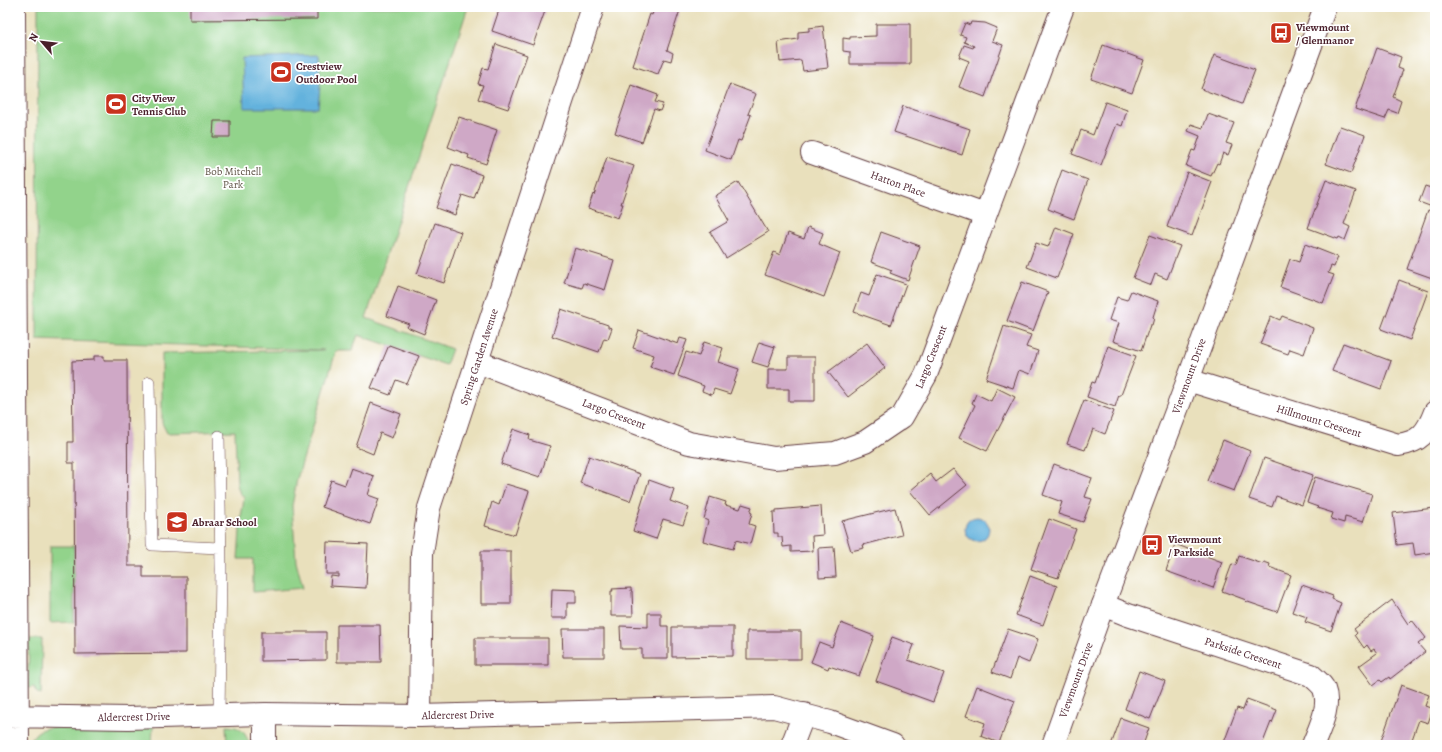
<svg xmlns="http://www.w3.org/2000/svg" width="1442" height="752" font-family="Alegreya,serif">
<style>
.green{fill:#92d38b;stroke:#6e795b}
.water{fill:#63b2dd;stroke:#566884}
.building{fill:#cfa8c6}
.lines{fill:none;stroke-linecap:round;stroke-linejoin:round}
.service-casing{stroke:#623c41;stroke-width:12}
.minor-casing{stroke:#623c41;stroke-width:24}
.tertiary-casing{stroke:#623c41;stroke-width:24}
.service{stroke:#fff;stroke-width:11}
.minor{stroke:#fff;stroke-width:22}
.tertiary{stroke:#fff;stroke-width:22}
.labels{text-anchor:middle;dominant-baseline:central;stroke-width:3.5;stroke-linejoin:round;paint-order:stroke}
.poi-label{font-size:11px;font-weight:bold;fill:#4a1f2b;stroke:#fff;text-anchor:start}
.park-label{font-size:11px;fill:#605548;stroke:#fff}
.street-label{font-size:11px;fill:#4a1f2b;stroke:#fff}
</style>
<rect width="100%" height="100%" fill="#fff"/>
<filter id="ink" filterUnits="userSpaceOnUse"><feTurbulence type="fractalNoise" baseFrequency=".025" numOctaves="2"/><feDisplacementMap in="SourceGraphic" scale="8" xChannelSelector="R" yChannelSelector="G"/><feConvolveMatrix kernelMatrix="1 2 1 2 8 2 1 2 1" color-interpolation-filters="sRGB"/></filter>
<filter id="wash" filterUnits="userSpaceOnUse"><feTurbulence type="fractalNoise" baseFrequency=".012" numOctaves="4" result="noise"/><feDisplacementMap in="SourceGraphic" scale="16" xChannelSelector="R" yChannelSelector="G"/><feGaussianBlur stdDeviation="0.9" result="paint"/><feColorMatrix in="noise" values="0 0 0 0 0 0 0 0 0 0 0 0 0 0 0 0 0 1.4 0 .05"/><feComposite in="paint" operator="in"/></filter>
<g filter="url(#wash)">
<rect width="100%" height="100%" fill="#e9e0bc"/>
<path class="green" d="M 38,7 L 468,7 L 366,318 L 452,349 L 446,365 L 358,335 L 352,351 L 336,351 L 297,479 L 292,506 L 296,561 L 303,588 L 253,592 L 253,559 L 238,559 L 241,516 L 243,506 L 244,497 L 240,494 L 237,485 L 235,431 L 167,433 L 162,423 L 162,353 L 324,350 L 37,340 Z
M 50,546 L 74,546 L 74,622 L 50,623 Z
M 29,639 L 42,639 L 41,695 L 36,692 L 34,687 L 28,688 Z
M 153,726 L 152,745 L 66,745 L 64,742 L 51,745 L 29,745 C 33,732 41,728 54,727 Z
M 226,726 C 241,726 245,732 250,745 L 227,745 Z"/>
<path class="water" d="M 319,55 L 320,86 L 318,108 L 244,108 L 242,58 Z
M965 529a12 12 0 1 1 24 0a12 12 0 1 1-24 0Z"/>
<g id="blocks">
<path class="building" d="M 190,7 L 317,7 L 317,19 L 190,20 Z
M 500,7 L 535,7 L 545,11 L 533,45 L 492,31 Z
M 655,7 L 681,7 L 667,50 L 673,53 L 671,61 L 664,59 L 658,74 L 633,66 L 650,14 L 652,15 Z
M 971,22 L 985,23 L 997,28 L 992,41 L 1003,45 L 985,97 L 959,87 L 969,61 L 959,57 L 964,45 L 973,48 L 974,46 L 964,42 L 966,37 L 960,35 L 965,23 L 970,25 Z
M 876,24 L 910,24 L 910,64 L 850,64 L 850,52 L 843,51 L 843,38 L 850,39 L 850,37 L 876,36 Z
M 823,26 L 828,68 L 803,71 L 801,60 L 780,62 L 778,42 L 798,39 L 798,32 L 809,31 L 809,28 Z
M 496,44 L 527,55 L 508,109 L 478,99 L 483,85 L 478,84 L 483,68 L 488,69 Z
M 1103,45 L 1144,60 L 1132,93 L 1091,79 Z
M 1377,48 L 1401,57 L 1398,68 L 1403,70 L 1393,97 L 1401,101 L 1397,113 L 1389,110 L 1385,119 L 1355,109 Z
M 1214,55 L 1255,70 L 1242,104 L 1201,89 Z
M 730,84 L 756,94 L 748,114 L 751,115 L 741,141 L 738,140 L 731,160 L 705,150 Z
M 631,85 L 658,95 L 655,102 L 663,104 L 660,111 L 654,109 L 642,142 L 615,133 Z
M 1105,102 L 1127,110 L 1122,126 L 1117,124 L 1101,165 L 1072,154 L 1081,130 L 1093,135 Z
M 903,106 L 970,129 L 962,155 L 894,132 Z
M 1208,114 L 1234,123 L 1226,143 L 1232,145 L 1228,155 L 1223,153 L 1219,164 L 1217,163 L 1211,176 L 1186,166 L 1192,150 L 1195,151 L 1200,136 L 1188,131 L 1191,124 L 1203,128 Z
M 459,117 L 497,130 L 486,164 L 468,158 L 469,155 L 448,147 Z
M 214,121 L 230,121 L 230,137 L 213,137 Z
M 1340,126 L 1365,135 L 1351,173 L 1326,164 Z
M 607,157 L 634,166 L 621,204 L 623,204 L 618,218 L 588,208 L 593,194 L 594,195 Z
M 452,164 L 482,175 L 474,199 L 462,195 L 455,215 L 436,208 Z
M 1062,170 L 1088,180 L 1074,219 L 1048,209 Z
M 1187,172 L 1212,182 L 1192,236 L 1167,227 Z
M 1435,177 L 1435,208 L 1419,202 L 1425,186 L 1431,188 Z
M 1326,180 L 1356,191 L 1344,224 L 1350,227 L 1345,240 L 1339,237 L 1338,239 L 1308,228 Z
M 738,182 L 768,232 L 726,258 L 710,232 L 729,221 L 715,196 Z
M 1428,210 L 1435,212 L 1435,279 L 1407,269 Z
M 435,223 L 461,232 L 444,283 L 417,274 Z
M 808,227 L 823,233 L 819,244 L 840,253 L 824,297 L 765,275 L 774,252 L 780,255 L 788,233 L 804,239 Z
M 1056,227 L 1074,234 L 1057,278 L 1027,267 L 1036,243 L 1048,247 Z
M 881,232 L 920,246 L 908,280 L 890,273 L 892,270 L 871,262 Z
M 1150,235 L 1180,246 L 1167,279 L 1155,274 L 1151,285 L 1133,278 Z
M 1305,244 L 1338,257 L 1334,267 L 1331,266 L 1328,273 L 1334,275 L 1323,303 L 1280,287 L 1290,259 L 1299,262 Z
M 575,248 L 614,260 L 605,290 L 584,283 L 582,288 L 564,283 Z
M 877,274 L 906,284 L 891,325 L 854,312 L 861,293 L 869,296 Z
M 1399,280 L 1428,291 L 1410,340 L 1381,329 Z
M 1022,282 L 1048,292 L 1033,331 L 1007,321 Z
M 398,286 L 436,300 L 424,334 L 407,327 L 409,324 L 387,316 Z
M 1131,291 L 1158,301 L 1153,317 L 1154,318 L 1152,325 L 1150,325 L 1141,351 L 1113,341 L 1119,323 L 1109,320 L 1117,297 L 1127,300 Z
M 561,309 L 608,325 L 608,327 L 612,328 L 608,339 L 604,338 L 599,352 L 552,336 Z
M 1271,316 L 1280,320 L 1282,316 L 1313,328 L 1304,354 L 1290,349 L 1288,354 L 1260,344 Z
M 1004,326 L 1031,335 L 1026,347 L 1038,351 L 1030,374 L 1019,370 L 1013,388 L 986,379 Z
M 639,330 L 678,344 L 680,338 L 687,340 L 674,375 L 650,367 L 654,355 L 633,348 Z
M 704,342 L 723,348 L 718,362 L 739,369 L 730,394 L 714,389 L 712,395 L 702,391 L 704,386 L 678,376 L 686,352 L 699,356 Z
M 759,342 L 775,347 L 768,367 L 752,362 Z
M 867,343 L 885,368 L 848,397 L 828,372 Z
M 1343,343 L 1391,361 L 1381,389 L 1332,371 Z
M 389,345 L 419,356 L 407,384 L 396,380 L 390,395 L 371,388 Z
M 1108,346 L 1136,356 L 1121,395 L 1119,395 L 1115,407 L 1087,397 L 1092,382 L 1095,383 Z
M 94,356 L 104,356 L 104,360 L 127,360 L 128,566 L 143,566 L 143,577 L 186,577 L 186,653 L 75,654 L 74,463 L 68,463 L 68,442 L 73,442 L 72,361 L 94,360 Z
M 788,357 L 815,357 L 815,401 L 789,401 L 789,389 L 768,389 L 768,369 L 788,369 Z
M 997,388 L 1015,397 L 987,451 L 959,438 L 975,405 L 972,403 L 976,394 L 991,401 Z
M 1084,400 L 1114,411 L 1105,434 L 1093,429 L 1085,450 L 1067,444 Z
M 371,403 L 401,414 L 392,438 L 380,433 L 373,454 L 356,447 Z
M 513,429 L 530,435 L 529,440 L 550,446 L 540,477 L 501,464 Z
M 1223,440 L 1250,451 L 1234,491 L 1207,481 Z
M 589,456 L 640,474 L 630,501 L 580,483 Z
M 1264,458 L 1313,475 L 1302,505 L 1276,496 L 1272,507 L 1249,499 Z
M 1054,464 L 1092,478 L 1085,497 L 1092,499 L 1083,522 L 1058,514 L 1062,502 L 1043,495 Z
M 351,468 L 374,476 L 368,495 L 379,499 L 370,524 L 322,507 L 331,480 L 345,485 Z
M 953,469 L 967,485 L 930,515 L 910,491 L 930,474 L 936,482 Z
M 1315,477 L 1372,494 L 1363,522 L 1345,517 L 1344,523 L 1331,519 L 1333,513 L 1317,508 L 1318,507 L 1307,503 Z
M 649,480 L 674,489 L 670,501 L 689,508 L 683,525 L 663,519 L 656,539 L 633,531 Z
M 506,484 L 529,491 L 515,535 L 485,526 L 492,502 L 499,505 Z
M 710,497 L 726,502 L 725,505 L 740,509 L 742,504 L 752,507 L 750,512 L 752,513 L 749,524 L 755,526 L 750,544 L 736,540 L 733,549 L 703,541 L 708,521 L 704,519 Z
M 821,506 L 823,535 L 812,536 L 813,551 L 791,552 L 791,546 L 783,547 L 782,537 L 778,537 L 778,533 L 774,533 L 773,512 L 776,512 L 776,510 Z
M 895,508 L 902,535 L 863,545 L 864,548 L 851,551 L 842,521 Z
M 1434,508 L 1435,520 L 1435,552 L 1415,555 L 1413,543 L 1397,545 L 1393,513 Z
M 1049,519 L 1076,529 L 1058,578 L 1031,569 Z
M 327,542 L 368,544 L 366,588 L 330,586 L 331,576 L 339,577 L 339,574 L 326,574 Z
M 1175,544 L 1222,562 L 1213,588 L 1166,571 Z
M 834,547 L 836,577 L 819,578 L 818,548 Z
M 481,551 L 511,551 L 511,604 L 481,604 Z
M 1239,556 L 1263,564 L 1264,562 L 1270,564 L 1269,567 L 1291,575 L 1277,612 L 1245,601 L 1246,600 L 1222,591 L 1232,564 L 1236,565 Z
M 1030,576 L 1057,586 L 1043,625 L 1016,615 Z
M 1302,585 L 1333,596 L 1332,599 L 1341,603 L 1331,631 L 1305,622 L 1307,617 L 1292,612 Z
M 631,588 L 631,591 L 632,591 L 633,616 L 611,616 L 611,591 L 613,591 L 612,589 Z
M 552,589 L 576,590 L 576,603 L 567,603 L 567,618 L 551,618 Z
M 1392,600 L 1408,624 L 1412,620 L 1426,638 L 1418,644 L 1425,652 L 1390,679 L 1389,677 L 1382,682 L 1380,680 L 1373,685 L 1359,666 L 1377,653 L 1374,649 L 1371,651 L 1367,645 L 1364,648 L 1355,635 L 1357,633 L 1354,629 Z
M 648,613 L 661,613 L 661,626 L 668,626 L 668,658 L 642,658 L 642,649 L 621,649 L 620,626 L 648,627 Z
M 841,623 L 874,636 L 859,676 L 829,666 L 828,669 L 811,662 L 819,642 L 832,647 Z
M 337,625 L 380,625 L 381,662 L 337,662 Z
M 672,627 L 733,627 L 733,656 L 672,657 Z
M 562,629 L 604,629 L 604,657 L 563,657 Z
M 1008,629 L 1038,639 L 1029,663 L 1017,658 L 1010,679 L 992,672 Z
M 747,631 L 801,631 L 801,659 L 747,659 Z
M 261,632 L 326,632 L 326,660 L 261,661 Z
M 892,637 L 914,645 L 908,660 L 944,673 L 933,702 L 911,694 L 911,695 L 900,691 L 901,690 L 876,681 Z
M 475,638 L 548,638 L 548,665 L 475,665 Z
M 1139,671 L 1165,681 L 1150,719 L 1125,709 Z
M 1401,685 L 1429,695 L 1425,706 L 1433,709 L 1428,723 L 1419,720 L 1410,745 L 1393,745 L 1381,741 Z
M 977,686 L 1015,701 L 999,743 L 981,736 L 985,723 L 966,716 Z
M 1247,699 L 1277,710 L 1272,723 L 1271,722 L 1262,745 L 1223,745 L 1237,708 L 1243,710 Z
M 1121,718 L 1149,728 L 1143,745 L 1111,745 Z"/>
</g>
</g>
<g filter="url(#ink)">
<use href="#blocks" fill-opacity="0" stroke="#623c41" stroke-width="1"/>
<g class="lines">
<g class="service-casing">
<path id="service" d="M 149,382 L 152,545 L 220,548
M 219,715 L 221,569 L 219,436"/>
</g>
<g class="minor-casing">
<path id="minor" d="M 14,7 L 18,745
M 812,153 L 985,215
M 478,362 L 689,443 L 774,458 L 835,453 L 865,442 L 902,417 L 926,375 L 1063,7
M 1188,380 L 1398,445 C 1420,442 1427,433 1435,412
M 1103,605 L 1128,615 L 1311,675 C 1315,679 1322,684 1324,689 C 1331,707 1319,729 1313,745
M 265,714 L 265,745
M 7,716 L 128,718 L 265,714 L 420,716 L 774,707 L 830,722 L 893,745
M 420,716 L 422,553 L 429,508 L 593,7
M 792,745 L 804,714"/>
</g>
<g class="tertiary-casing">
<path id="tertiary" d="M 1053,745 L 1103,605 L 1188,380 L 1325,7"/>
</g>
<use href="#service" class="service"/>
<use href="#minor" class="minor"/>
<use href="#tertiary" class="tertiary"/>
</g>
</g>
<defs>
<g id="bus-square" transform="scale(1.15)"><rect x="-9" y="-9" width="18" height="18" rx="4" fill="#c8321e" stroke="#fff"/><path d="M-5-6H5V4H4V6H2V4H-2V6H-4V4H-5ZM-3.5-4V0h7V-4ZM-3.5 1.2v1.5H-2V1.2ZM2 1.2v1.5H3.5V1.2Z" fill="#fff"/></g>
<g id="stadium-square" transform="scale(1.15)"><rect x="-9" y="-9" width="18" height="18" rx="4" fill="#c8321e" stroke="#fff"/><path d="M0-5a6.5 5 0 1 0 0 10a6.5 5 0 1 0 0-10ZM-3.5-1.8h7v3.6h-7Z" fill="#fff"/></g>
<g id="school-square" transform="scale(1.15)"><rect x="-9" y="-9" width="18" height="18" rx="4" fill="#c8321e" stroke="#fff"/><path d="M0-5L7-2L0 1L-7-2ZM-4 1L0 2.5L4 1V4Q0 6-4 4Z" fill="#fff"/></g>
</defs>
<g fill-rule="evenodd">
<use href="#bus-square" x="1281" y="33"/>
<use href="#stadium-square" x="281" y="72"/>
<use href="#stadium-square" x="116" y="104"/>
<use href="#school-square" x="177" y="522"/>
<use href="#bus-square" x="1152" y="545"/>
</g>
<g class="labels">
<g class="poi-label">
<text x="1296" y="27">Viewmount<tspan x="1296" dy="13">/ Glenmanor</tspan></text>
<text x="296" y="66">Crestview<tspan x="296" dy="13">Outdoor Pool</tspan></text>
<text x="132" y="98">City View<tspan x="132" dy="13">Tennis Club</tspan></text>
<text x="192" y="522">Abraar School</text>
<text x="1168" y="539">Viewmount<tspan x="1168" dy="13">/ Parkside</tspan></text>
</g>
<g class="park-label">
<text x="233" y="171">Bob Mitchell<tspan x="233" dy="13">Park</tspan></text>
</g>
<g class="street-label">
<text transform="translate(898 184) rotate(20)">Hatton Place</text>
<text transform="translate(479 357) rotate(-72)">Spring Garden Avenue</text>
<text transform="translate(931 357) rotate(-68)">Largo Crescent</text>
<text transform="translate(1189 376) rotate(-70)">Viewmount Drive</text>
<text transform="translate(614 414) rotate(21)">Largo Crescent</text>
<text transform="translate(1319 421) rotate(17)">Hillmount Crescent</text>
<text transform="translate(1243 653) rotate(18)">Parkside Crescent</text>
<text transform="translate(1076 680) rotate(-70)">Viewmount Drive</text>
<text transform="translate(458 715) rotate(-1)">Aldercrest Drive</text>
<text transform="translate(134 717) rotate(-1)">Aldercrest Drive</text>
</g>
</g>
<rect width="1442" height="752" fill="none" stroke="#fff" stroke-width="24"/>
<g transform="translate(42 42) rotate(298)" stroke="#ffffff" stroke-width="3" paint-order="stroke">
<path d="M0-3L7 15L0 10L-7 15Z" fill="#4a1f2b"/>
<text y="-6" font-size="11" font-weight="bold" text-anchor="middle" fill="#4a1f2b">N</text>
</g>
</svg>
